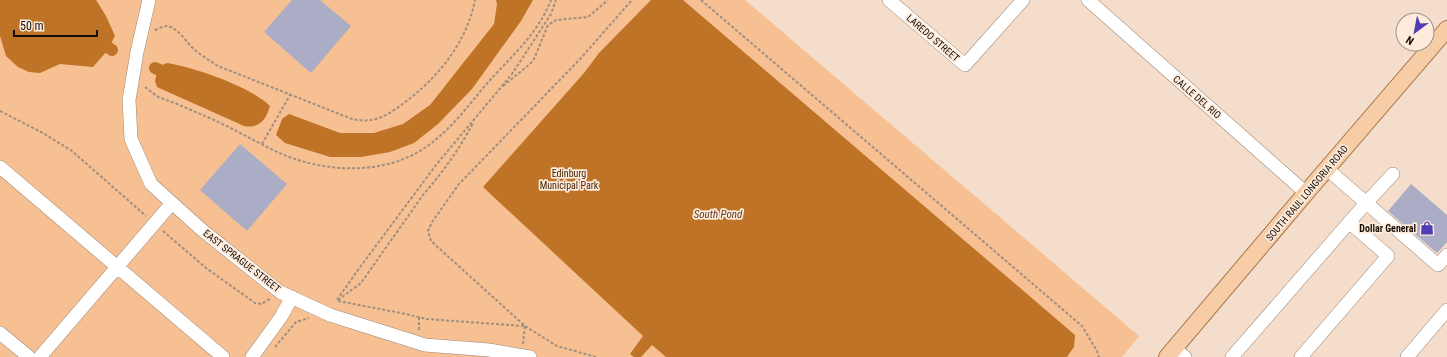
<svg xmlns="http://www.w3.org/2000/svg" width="1447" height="357" font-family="'Roboto Condensed',sans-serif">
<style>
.green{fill:#f7c092}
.water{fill:#be7326}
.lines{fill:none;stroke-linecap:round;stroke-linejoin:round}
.canal{stroke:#be7326;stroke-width:12}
.building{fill:#abacc6}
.minor-casing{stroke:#9d8876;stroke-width:14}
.major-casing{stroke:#a5754a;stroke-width:18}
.path{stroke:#a08f81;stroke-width:2;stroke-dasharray:3 2;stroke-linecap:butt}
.minor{stroke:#fff;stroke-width:13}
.major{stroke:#f7cda8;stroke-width:16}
.labels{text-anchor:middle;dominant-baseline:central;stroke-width:3.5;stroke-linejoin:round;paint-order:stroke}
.street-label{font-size:10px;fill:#160e08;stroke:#feebdc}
.park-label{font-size:10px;fill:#442506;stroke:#feebdc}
.poi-label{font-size:10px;font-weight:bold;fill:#160e08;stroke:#feebdc;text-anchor:end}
.water-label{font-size:11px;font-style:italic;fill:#5b3a1d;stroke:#feebdc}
</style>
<rect width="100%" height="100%" fill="#f4ddca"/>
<path class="green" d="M 0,0 L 745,0 L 1139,336 L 1122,357 L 0,357 Z"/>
<path class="water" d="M 0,0 L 96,0 L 106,16 L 115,36 L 107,51 L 93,67 L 60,64 L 40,73 L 29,72 L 18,67 L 6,56 L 0,36 Z
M 496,0 L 533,0 L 521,21 L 472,89 L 438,124 L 414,143 L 390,152 L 361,157 L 330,157 L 285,143 L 276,135 L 282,119 L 289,114 L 340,133 L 374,133 L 403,124 L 430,105 L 494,24 L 497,4 Z
M 651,0 L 683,0 L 1075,335 L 1074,347 L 1067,357 L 666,357 L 652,345 L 641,357 L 634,357 L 630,354 L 643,336 L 483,187 L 584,73 L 599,53 Z
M 167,63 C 194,67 251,87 270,106 C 266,120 259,129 244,126 L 157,87 L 155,81 L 158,67 Z"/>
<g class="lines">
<path class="canal" d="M 109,48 L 112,50
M 155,68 L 173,76"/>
</g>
<path class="building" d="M 292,0 L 320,0 L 351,26 L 311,73 L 264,32 Z
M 240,144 L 287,184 L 247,231 L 200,190 Z
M 1411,184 L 1447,215 L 1447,242 L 1437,253 L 1388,211 Z"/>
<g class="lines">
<g class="minor-casing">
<path id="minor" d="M 149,0 L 137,52 L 129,100 L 131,139 L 151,184 L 202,230 L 280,292 L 330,315 L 425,345 L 489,350 L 530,357
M 889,0 L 965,65 L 1023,0
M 1088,0 L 1306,193
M 0,167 L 223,357
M 1327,169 L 1438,265 L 1447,255
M 0,333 L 29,357
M 1175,349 L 1185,357
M 40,357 L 172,203
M 252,357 L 281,317 L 292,297
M 1232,357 L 1366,203 L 1393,174
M 1301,357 L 1388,256 L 1349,222
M 1407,357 L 1447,310"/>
</g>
<g class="major-casing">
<path id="major" d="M 1167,357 L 1306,193 L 1447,29"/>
</g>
<path class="path" d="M 701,0 L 1082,326 L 1097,351 L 1099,357
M 155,30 C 158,29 163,26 167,26 C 178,27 187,44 195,50 C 202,56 210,61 218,66 L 352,119 C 358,120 365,121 371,120 C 385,118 397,108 408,100 C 440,75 467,41 475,0
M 503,86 L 530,64 L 534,59 L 548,25 L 556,20 L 588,17 L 608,0
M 145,87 L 158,97 L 177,104 C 198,113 220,122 240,133 C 258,142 276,153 295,159 C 337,173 389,173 426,147 C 449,131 466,109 483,88 C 508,59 537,36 551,0
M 0,111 L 43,133 L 72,151 L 146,216
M 262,144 L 290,95
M 163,231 L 206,268 L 255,303 L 261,304 L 270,299
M 337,300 L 355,274 L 436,165 L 512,74 L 551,14 L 556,0
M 338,300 L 361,283 L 423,195 C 442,173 459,150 473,123
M 338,301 L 406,314 L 426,319 L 524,326
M 419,330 L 419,317
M 523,344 L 525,326
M 275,347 L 296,322 L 309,318
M 596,357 L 557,346 L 525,326 L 431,241 L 428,231 L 432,222 L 459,184 L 581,58 L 632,0"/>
<use href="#minor" class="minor"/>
<use href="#major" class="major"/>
</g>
<defs>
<g id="shop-bare" transform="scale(1.08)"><path d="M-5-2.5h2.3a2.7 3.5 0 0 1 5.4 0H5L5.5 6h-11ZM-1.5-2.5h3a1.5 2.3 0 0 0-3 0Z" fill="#4e3db4" stroke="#feebdc" stroke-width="2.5" paint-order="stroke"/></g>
</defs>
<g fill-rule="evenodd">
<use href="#shop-bare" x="1427" y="228"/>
</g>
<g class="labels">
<g class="street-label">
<text transform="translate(933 38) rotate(41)">LAREDO STREET</text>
<text transform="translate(1197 97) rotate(41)">CALLE DEL RIO</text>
<text transform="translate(1307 193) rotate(-50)">SOUTH RAUL LONGORIA ROAD</text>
<text transform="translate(242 261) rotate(38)">EAST SPRAGUE STREET</text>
</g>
<g class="park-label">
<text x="569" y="173">Edinburg<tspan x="569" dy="12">Municipal Park</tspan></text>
</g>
<g class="poi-label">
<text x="1416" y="228">Dollar General</text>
</g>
<g class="water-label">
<text x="718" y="214">South Pond</text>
</g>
</g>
<g transform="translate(1415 32) rotate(212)"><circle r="19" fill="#feebdc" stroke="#a19387"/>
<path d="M0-3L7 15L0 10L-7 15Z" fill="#4e3db4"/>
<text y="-6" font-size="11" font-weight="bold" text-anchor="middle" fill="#160e08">N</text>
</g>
<path d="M14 30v6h83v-6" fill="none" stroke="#160e08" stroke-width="2"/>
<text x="20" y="30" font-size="12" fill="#160e08" stroke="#feebdc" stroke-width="3" paint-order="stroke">50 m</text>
</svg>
